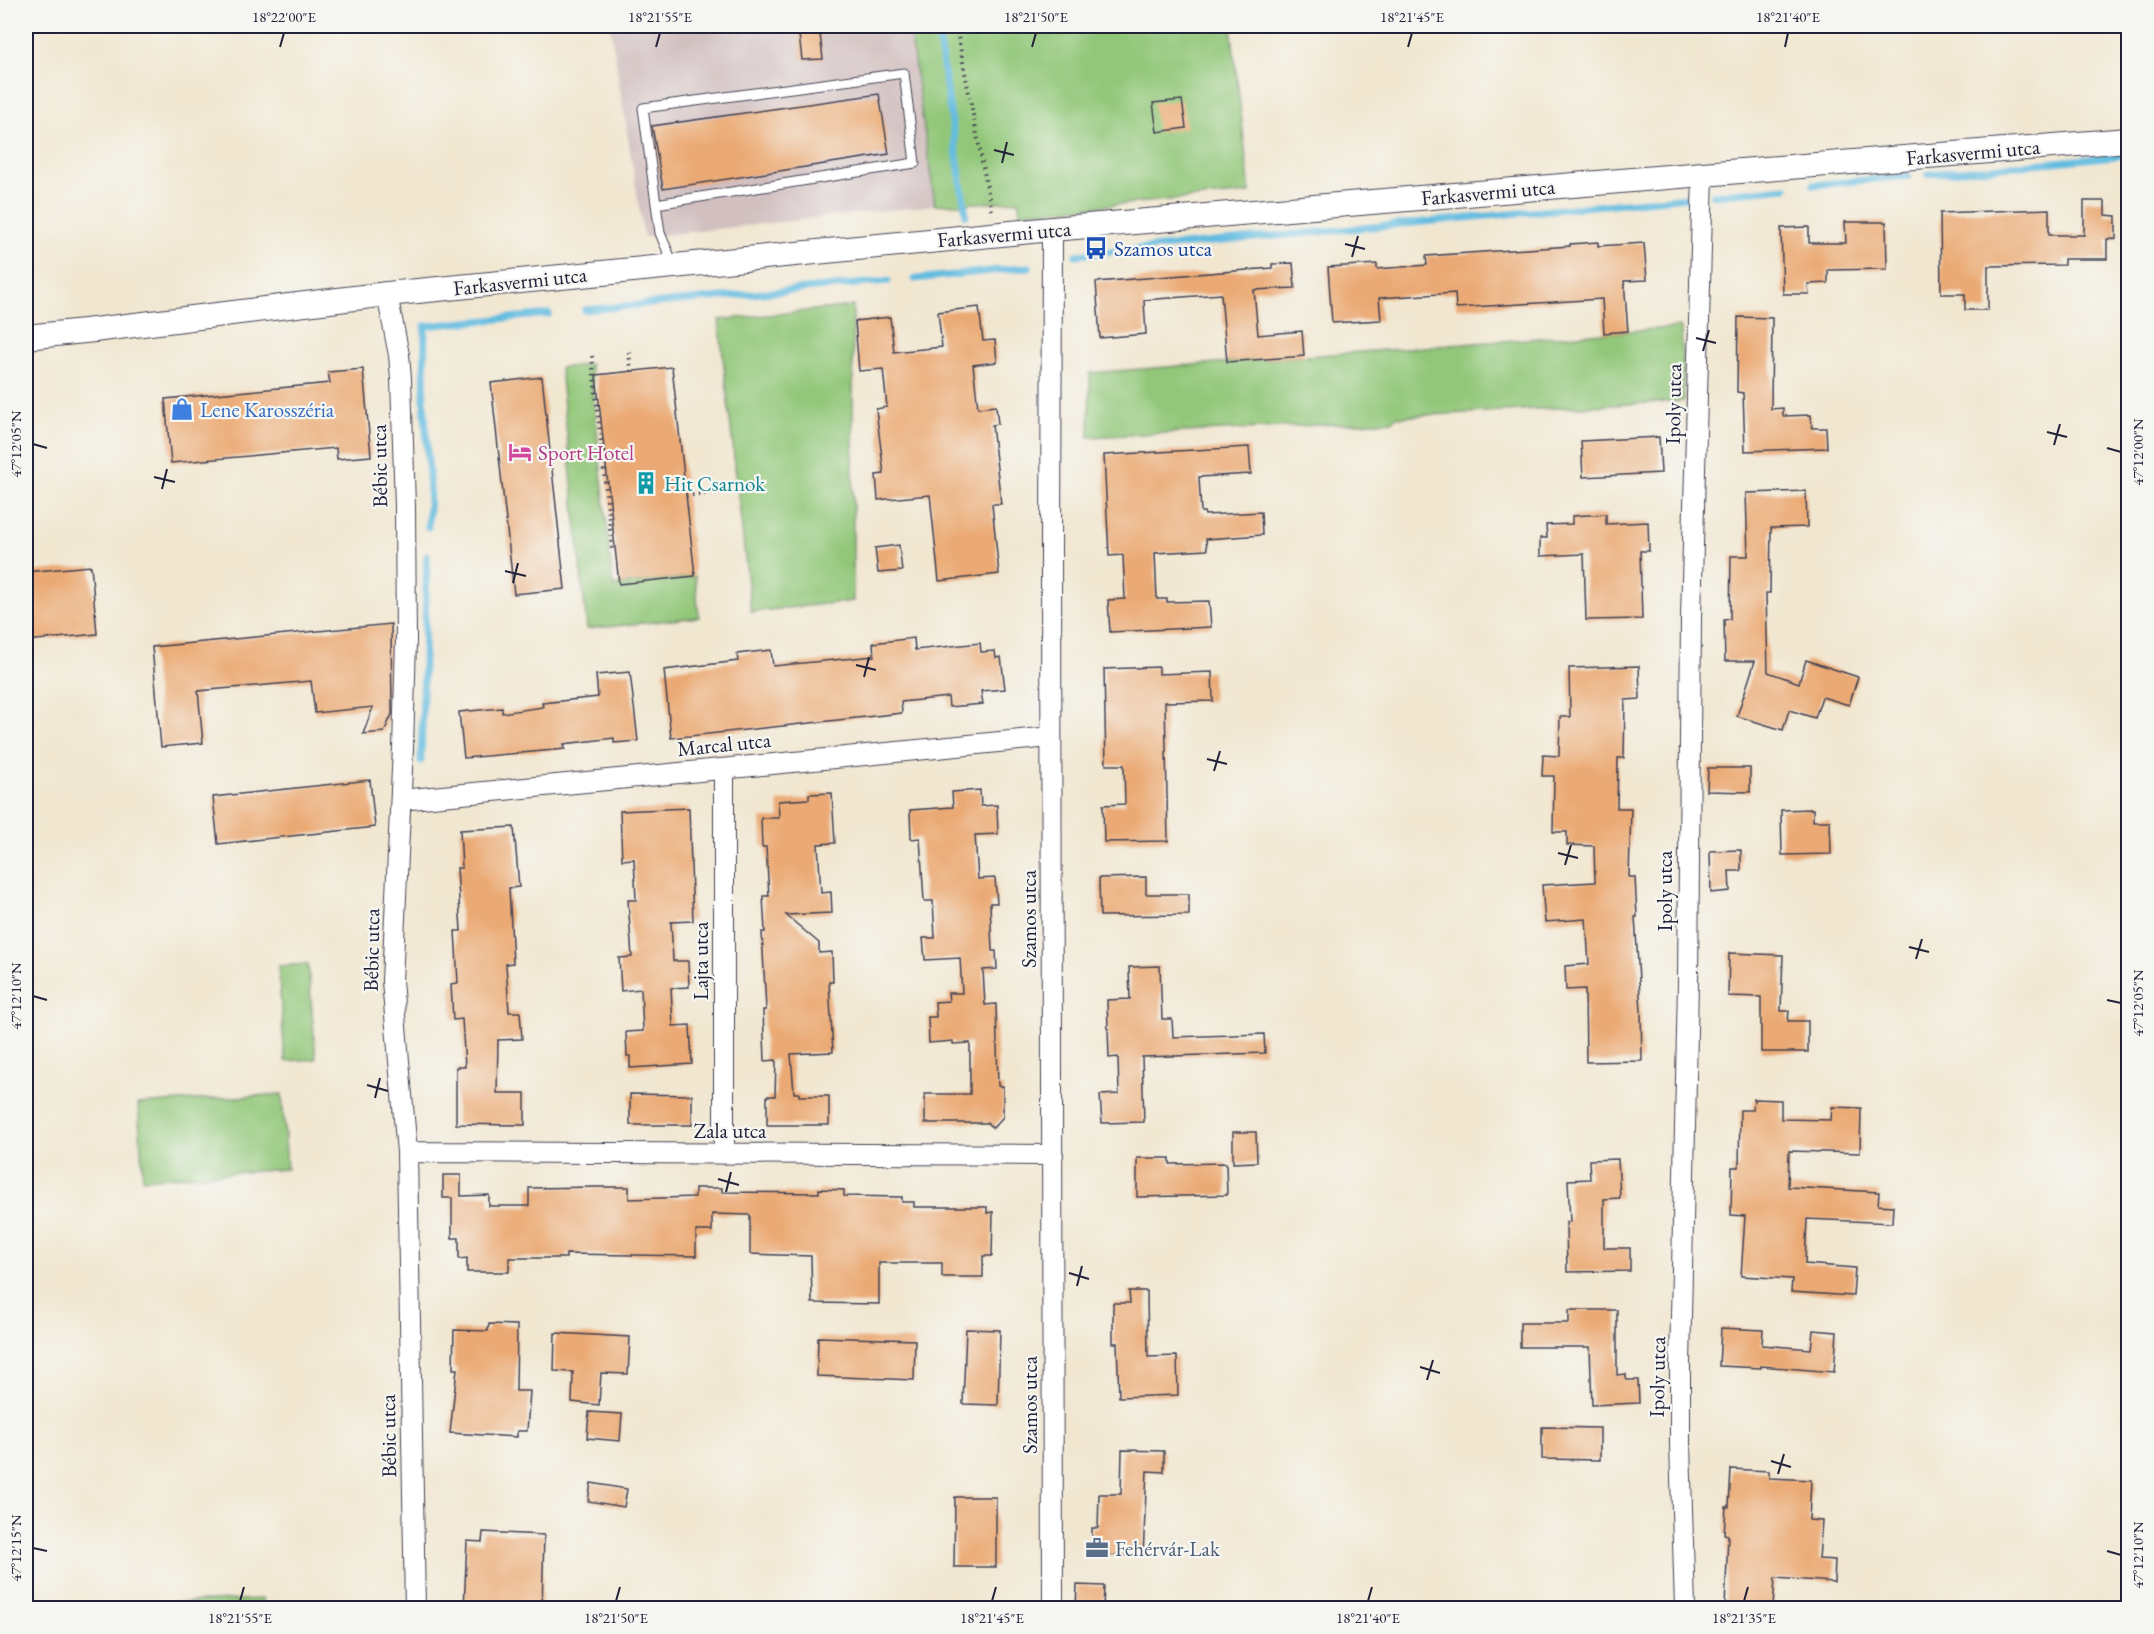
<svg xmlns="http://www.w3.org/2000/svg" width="2154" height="1634" font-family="'EB Garamond',serif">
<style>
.industrial{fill:#d2bfc0}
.green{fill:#92c779;stroke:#5a745a;stroke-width:1.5}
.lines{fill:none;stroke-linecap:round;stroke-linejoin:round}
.stream{stroke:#63bce0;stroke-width:7}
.building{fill:#ebaa74}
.service-casing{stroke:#414052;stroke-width:11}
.minor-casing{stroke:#414052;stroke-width:22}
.tertiary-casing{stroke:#414052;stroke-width:26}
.path{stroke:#414052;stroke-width:4;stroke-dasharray:1.5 4.5;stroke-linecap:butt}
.service{stroke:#fff;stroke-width:9}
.minor{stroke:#fff;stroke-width:20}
.tertiary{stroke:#fff;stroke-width:24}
.ticks{fill:none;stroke:#22223b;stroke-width:2}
.labels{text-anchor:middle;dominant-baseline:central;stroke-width:4.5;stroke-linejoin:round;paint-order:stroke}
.street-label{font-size:21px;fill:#22223b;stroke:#f6f6f2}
.transit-label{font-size:21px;fill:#164399;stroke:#f6f6f2;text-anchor:start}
.shop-label{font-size:21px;fill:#366cbe;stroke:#f6f6f2;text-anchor:start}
.hotel-label{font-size:21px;fill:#b23c85;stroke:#f6f6f2;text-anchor:start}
.culture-label{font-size:21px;fill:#0d838f;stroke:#f6f6f2;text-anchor:start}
.service-label{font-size:21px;fill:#4e5e75;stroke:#f6f6f2;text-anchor:start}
.neatline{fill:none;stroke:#22223b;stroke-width:2}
.ticks-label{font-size:15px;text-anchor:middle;fill:#22223b}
</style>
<rect width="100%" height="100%" fill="#f6f6f2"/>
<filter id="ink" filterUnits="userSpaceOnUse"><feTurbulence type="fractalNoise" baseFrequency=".0167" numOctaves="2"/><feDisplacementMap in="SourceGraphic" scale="12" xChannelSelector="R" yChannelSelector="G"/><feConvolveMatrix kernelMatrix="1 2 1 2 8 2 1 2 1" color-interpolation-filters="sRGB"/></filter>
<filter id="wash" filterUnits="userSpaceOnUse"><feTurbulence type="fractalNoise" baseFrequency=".008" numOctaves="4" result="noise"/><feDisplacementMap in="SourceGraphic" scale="24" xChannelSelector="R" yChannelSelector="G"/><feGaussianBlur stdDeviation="1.35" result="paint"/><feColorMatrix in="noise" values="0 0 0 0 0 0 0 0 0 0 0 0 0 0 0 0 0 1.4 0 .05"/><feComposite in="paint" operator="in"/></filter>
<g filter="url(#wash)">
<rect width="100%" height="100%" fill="#f1e7d1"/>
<path class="industrial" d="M 610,26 L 909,26 L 935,205 L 644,237 Z"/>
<path class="green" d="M 909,26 L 1231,26 L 1250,193 L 1020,213 L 1019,201 L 935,205 Z
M 853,306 L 853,601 L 751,612 L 719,320 Z
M 1681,327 L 1684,401 L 1395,417 L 1394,421 L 1089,437 L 1090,373 Z
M 590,364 L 613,586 L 695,576 L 699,617 L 587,629 L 560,368 Z
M 308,964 L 316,1059 L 285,1061 L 278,966 Z
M 282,1094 L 287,1169 L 143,1179 L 138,1104 Z
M 263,1599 L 264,1608 L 156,1608 L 156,1603 Z"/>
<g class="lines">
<path class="stream" d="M 937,26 L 966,215
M 1928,174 L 2128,155
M 1813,185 L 1908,176
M 1713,195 L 1786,188
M 1076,255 L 1688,197
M 915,279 L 1029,267
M 585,310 L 888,281
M 428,527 L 430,490 L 424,399 L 425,326 L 549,314
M 421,761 L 427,556"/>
</g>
<g id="blocks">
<path class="building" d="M 798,26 L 819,26 L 823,59 L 802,60 Z
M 879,94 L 889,154 L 663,189 L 652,126 Z
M 1182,100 L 1186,128 L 1157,132 L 1153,103 Z
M 2084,201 L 2105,201 L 2105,215 L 2116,216 L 2116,239 L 2107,239 L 2107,259 L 2064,259 L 2064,265 L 1988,266 L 1988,310 L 1965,310 L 1965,294 L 1941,294 L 1940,213 L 2049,209 L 2049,235 L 2084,235 Z
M 1845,222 L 1886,222 L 1887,269 L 1828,270 L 1828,283 L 1808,284 L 1809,294 L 1783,294 L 1781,228 L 1809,227 L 1809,243 L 1846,243 Z
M 1598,242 L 1598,246 L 1644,243 L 1647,280 L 1624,281 L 1628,331 L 1604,333 L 1602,299 L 1456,308 L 1455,293 L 1379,298 L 1381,320 L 1332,323 L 1328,267 L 1377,264 L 1377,269 L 1427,265 L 1426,256 L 1570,246 L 1570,244 Z
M 1293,263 L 1295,288 L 1254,290 L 1258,335 L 1302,331 L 1304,356 L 1227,362 L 1221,294 L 1144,300 L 1146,334 L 1100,338 L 1096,282 L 1272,268 L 1272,264 Z
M 979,307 L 983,341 L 995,340 L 997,362 L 973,365 L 978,408 L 996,406 L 998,424 L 992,425 L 1001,504 L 992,504 L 999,574 L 939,581 L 930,495 L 878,500 L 876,475 L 884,474 L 876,409 L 887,407 L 883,369 L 859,371 L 855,321 L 890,317 L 894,352 L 942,347 L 938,312 Z
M 1738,317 L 1772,318 L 1771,409 L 1783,408 L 1783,416 L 1811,415 L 1812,428 L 1826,428 L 1827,448 L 1745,451 L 1743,393 L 1737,392 Z
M 672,367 L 695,576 L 619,584 L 596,375 Z
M 363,369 L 371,456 L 337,459 L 336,448 L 171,463 L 165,399 L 330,383 L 328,372 Z
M 542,377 L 565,589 L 514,594 L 491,383 Z
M 1659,437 L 1661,473 L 1583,477 L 1581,441 Z
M 1249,447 L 1251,474 L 1199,477 L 1201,512 L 1204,512 L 1205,515 L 1261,512 L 1262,535 L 1206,539 L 1207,550 L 1155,553 L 1157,599 L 1167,599 L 1167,602 L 1209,601 L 1211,627 L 1110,632 L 1108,600 L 1125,599 L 1123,555 L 1109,556 L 1104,455 Z
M 1806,491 L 1807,527 L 1771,528 L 1770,593 L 1766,593 L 1768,672 L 1799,683 L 1806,660 L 1858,677 L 1849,705 L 1822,697 L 1815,718 L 1789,710 L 1783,730 L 1737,716 L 1755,661 L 1725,661 L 1724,620 L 1730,619 L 1731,556 L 1748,556 L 1746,493 Z
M 1606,514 L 1606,524 L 1648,522 L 1649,551 L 1640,551 L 1642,619 L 1586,620 L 1584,554 L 1540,556 L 1540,538 L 1547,538 L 1546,525 L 1572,524 L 1572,516 Z
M 899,545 L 902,571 L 878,573 L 875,548 Z
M 91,566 L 97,634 L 26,641 L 26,572 Z
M 391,624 L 392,714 L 384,732 L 363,734 L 373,707 L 315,713 L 311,681 L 198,691 L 203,743 L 161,747 L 152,647 Z
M 914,638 L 915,650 L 980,643 L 981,652 L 995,651 L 996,658 L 1001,657 L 1005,689 L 981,691 L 983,704 L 949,707 L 948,697 L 901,702 L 902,713 L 671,738 L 664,670 L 738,661 L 737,654 L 771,650 L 773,666 L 874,656 L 873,643 Z
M 1639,666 L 1640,699 L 1625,700 L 1624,758 L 1618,758 L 1617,808 L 1631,808 L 1629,877 L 1635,877 L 1637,917 L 1635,917 L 1641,1011 L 1642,1061 L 1586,1062 L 1585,989 L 1566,990 L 1565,966 L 1589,964 L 1586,919 L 1545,922 L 1542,885 L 1595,882 L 1594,846 L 1567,845 L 1567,832 L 1553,832 L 1554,776 L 1542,776 L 1543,755 L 1559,756 L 1560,717 L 1570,717 L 1569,668 Z
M 1159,667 L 1159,674 L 1212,672 L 1213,701 L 1165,702 L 1168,841 L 1104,842 L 1103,805 L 1125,804 L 1124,765 L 1106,765 L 1104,669 Z
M 630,672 L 638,741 L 614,743 L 614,738 L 564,744 L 565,749 L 464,758 L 459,712 L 502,708 L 502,713 L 543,707 L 542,703 L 598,697 L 596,675 Z
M 1708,768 L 1750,768 L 1750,792 L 1707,791 Z
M 370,780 L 375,827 L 218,844 L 213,797 Z
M 980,790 L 981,806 L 997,805 L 998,834 L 975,835 L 978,879 L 995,878 L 997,903 L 990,903 L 992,951 L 996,951 L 997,969 L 983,970 L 985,1005 L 996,1004 L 998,1086 L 1003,1086 L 1003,1117 L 993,1128 L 987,1123 L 925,1123 L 925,1094 L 970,1094 L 970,1043 L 953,1044 L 953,1041 L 929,1043 L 928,1017 L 936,1017 L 935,1002 L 949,1001 L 948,993 L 962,993 L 960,958 L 925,960 L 923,938 L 935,938 L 933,901 L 924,901 L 920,838 L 911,839 L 910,810 L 953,807 L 952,792 Z
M 832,793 L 835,843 L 818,844 L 821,893 L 831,892 L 832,913 L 786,915 L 819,943 L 819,953 L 832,952 L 833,982 L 829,982 L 833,1052 L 791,1054 L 794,1093 L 799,1093 L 799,1096 L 829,1096 L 829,1125 L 767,1125 L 767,1096 L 775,1096 L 776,1060 L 765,1061 L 763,1010 L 766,1010 L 762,932 L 765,932 L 763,896 L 769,896 L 766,847 L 762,847 L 761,818 L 779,818 L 778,801 L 809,799 L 809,794 Z
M 689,808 L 693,921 L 671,922 L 673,961 L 688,961 L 689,987 L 671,988 L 673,1026 L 690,1025 L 692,1064 L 630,1068 L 630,1056 L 627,1056 L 626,1032 L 643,1031 L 641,989 L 621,991 L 619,958 L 632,957 L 628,900 L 636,900 L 634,859 L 622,860 L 620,811 Z
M 1813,809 L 1813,821 L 1830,821 L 1831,854 L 1782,855 L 1781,810 Z
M 514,827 L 519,887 L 509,888 L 513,963 L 506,964 L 509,1012 L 520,1012 L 522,1039 L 498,1040 L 497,1093 L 525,1093 L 525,1125 L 456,1124 L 456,1067 L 465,1067 L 462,1019 L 453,1020 L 451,984 L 458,983 L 455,931 L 461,931 L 457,868 L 462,868 L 460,830 Z
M 1741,850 L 1741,871 L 1729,871 L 1730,891 L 1711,893 L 1710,851 Z
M 1146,877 L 1146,894 L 1189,894 L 1189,915 L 1100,916 L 1099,878 Z
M 1729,953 L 1783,955 L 1781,1011 L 1789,1011 L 1788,1021 L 1808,1021 L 1808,1052 L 1761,1052 L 1761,997 L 1728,996 Z
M 1160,966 L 1162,1019 L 1172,1019 L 1173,1037 L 1264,1034 L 1265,1053 L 1142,1057 L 1144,1122 L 1102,1123 L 1100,1095 L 1119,1094 L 1118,1057 L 1109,1058 L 1107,1000 L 1130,999 L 1129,967 Z
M 630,1094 L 692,1095 L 692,1125 L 630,1125 Z
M 1754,1099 L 1781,1100 L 1781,1119 L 1831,1120 L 1832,1107 L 1861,1108 L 1860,1153 L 1789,1151 L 1788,1187 L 1879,1192 L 1878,1205 L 1893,1206 L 1892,1223 L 1807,1219 L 1805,1264 L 1855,1268 L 1853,1296 L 1791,1292 L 1792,1279 L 1741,1276 L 1745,1216 L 1731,1215 L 1732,1167 L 1739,1167 L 1740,1110 L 1753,1110 Z
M 1233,1132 L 1256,1132 L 1257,1162 L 1233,1163 Z
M 1137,1158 L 1170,1158 L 1170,1164 L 1226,1163 L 1227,1195 L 1137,1197 Z
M 1618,1159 L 1620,1198 L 1604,1199 L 1604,1248 L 1630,1248 L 1630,1271 L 1567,1272 L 1566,1222 L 1570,1222 L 1568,1180 L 1590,1179 L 1589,1160 Z
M 443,1175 L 461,1175 L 461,1196 L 489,1195 L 489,1206 L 529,1206 L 529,1188 L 598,1187 L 629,1187 L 629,1199 L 695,1197 L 695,1188 L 722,1188 L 722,1192 L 819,1193 L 819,1189 L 844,1190 L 844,1196 L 902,1197 L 902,1202 L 914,1202 L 914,1207 L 987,1207 L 987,1213 L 993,1212 L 992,1256 L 983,1256 L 983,1277 L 942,1277 L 942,1263 L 879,1263 L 879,1304 L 812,1303 L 811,1256 L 750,1254 L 750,1215 L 712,1214 L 712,1231 L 696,1231 L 696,1256 L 566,1254 L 566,1258 L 509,1258 L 509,1272 L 467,1272 L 467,1258 L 459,1259 L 459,1238 L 452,1238 L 452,1198 L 443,1198 Z
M 1129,1291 L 1147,1291 L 1148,1357 L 1177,1356 L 1178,1395 L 1119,1397 L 1117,1343 L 1113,1343 L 1113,1303 L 1130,1303 Z
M 1569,1310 L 1617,1310 L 1617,1375 L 1626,1374 L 1626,1380 L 1638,1380 L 1639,1403 L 1592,1405 L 1590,1347 L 1520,1347 L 1520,1323 L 1569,1323 Z
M 489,1324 L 517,1325 L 516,1391 L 530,1391 L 527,1431 L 517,1431 L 517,1437 L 450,1433 L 457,1369 L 453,1369 L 454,1330 L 488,1331 Z
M 1721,1328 L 1763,1330 L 1762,1345 L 1811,1349 L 1813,1330 L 1837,1332 L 1834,1372 L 1761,1366 L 1761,1368 L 1719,1366 Z
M 966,1329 L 1000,1330 L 998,1405 L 963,1404 Z
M 555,1333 L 630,1337 L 628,1374 L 601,1373 L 599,1405 L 572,1402 L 573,1372 L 554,1371 Z
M 818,1337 L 915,1340 L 914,1380 L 817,1376 Z
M 589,1412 L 622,1414 L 620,1441 L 587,1438 Z
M 1542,1427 L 1600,1428 L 1600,1460 L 1542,1459 Z
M 1122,1450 L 1164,1451 L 1164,1472 L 1147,1471 L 1143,1556 L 1092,1555 L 1092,1528 L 1098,1528 L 1099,1494 L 1121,1494 Z
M 1731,1469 L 1769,1471 L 1769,1478 L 1811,1480 L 1809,1520 L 1822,1521 L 1819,1559 L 1835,1560 L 1834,1582 L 1775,1578 L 1773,1608 L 1725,1608 L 1728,1535 L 1724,1534 L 1726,1507 L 1729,1507 Z
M 591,1483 L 627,1489 L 624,1507 L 588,1501 Z
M 955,1497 L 996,1497 L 996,1567 L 954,1567 Z
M 483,1532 L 544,1535 L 542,1608 L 464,1608 L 467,1541 L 482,1542 Z
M 1077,1585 L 1104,1586 L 1103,1608 L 1076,1608 Z"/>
</g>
</g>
<g filter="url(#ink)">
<use href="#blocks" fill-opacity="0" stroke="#414052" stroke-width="1.5"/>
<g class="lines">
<g class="service-casing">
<path id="service" d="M 656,204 L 915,163 L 904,73 L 643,108 L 660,233 L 673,264"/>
</g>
<g class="minor-casing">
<path id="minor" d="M 1052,229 L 1051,554 L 1053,1608
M 387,294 L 399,355 L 401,379 L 405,507 L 406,640 L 403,748 L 392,981 L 407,1152 L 415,1608
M 724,769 L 724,1154
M 401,800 L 1051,737
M 407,1152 L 1053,1155
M 1685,1608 L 1680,1444 L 1680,1365 L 1688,983 L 1691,618 L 1703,174"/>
</g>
<g class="tertiary-casing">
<path id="tertiary" d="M 26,337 L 94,330 L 387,294 L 1052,229 L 1703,174 L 2128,140"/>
</g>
<path class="path" d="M 956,26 L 992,213
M 629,352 L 631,371
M 592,356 L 612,549 L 615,549
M 686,496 L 709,493"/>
<use href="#service" class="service"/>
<use href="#minor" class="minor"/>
<use href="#tertiary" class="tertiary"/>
</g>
</g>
<path class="ticks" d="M 280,47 L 284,33M 656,47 L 660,33M 1032,47 L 1036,33M 1408,47 L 1412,33M 1785,47 L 1788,33M 994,150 L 1014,155M 1002,163 L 1007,142M 1345,244 L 1365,249M 1352,257 L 1358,236M 1696,338 L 1716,343M 1703,351 L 1709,330M 2047,432 L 2067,437M 33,444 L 47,448M 2054,445 L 2060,424M 2107,448 L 2121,452M 154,477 L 175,482M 162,489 L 167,469M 505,571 L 526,576M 513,583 L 518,563M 856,665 L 876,670M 864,677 L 869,657M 1207,759 L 1227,764M 1214,771 L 1220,751M 1558,853 L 1578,858M 1565,865 L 1571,845M 1909,947 L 1929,952M 1916,959 L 1922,939M 33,996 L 47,1000M 2107,1000 L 2121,1003M 367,1085 L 388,1091M 375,1098 L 380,1078M 718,1179 L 739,1185M 726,1192 L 731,1172M 1069,1273 L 1089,1279M 1077,1286 L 1082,1266M 1420,1367 L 1440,1373M 1427,1380 L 1433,1360M 1771,1461 L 1791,1467M 1778,1474 L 1784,1454M 33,1548 L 47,1551M 2107,1551 L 2121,1555M 240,1601 L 244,1587M 616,1601 L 620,1587M 992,1601 L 996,1587M 1368,1601 L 1372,1587M 1744,1601 L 1748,1587"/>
<defs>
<g id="bus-bare" transform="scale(1.8)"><path d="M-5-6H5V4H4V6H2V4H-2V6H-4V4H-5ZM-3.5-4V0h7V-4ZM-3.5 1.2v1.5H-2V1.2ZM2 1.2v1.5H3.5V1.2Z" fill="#1a4fb4" stroke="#f6f6f2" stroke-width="2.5" paint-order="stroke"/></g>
<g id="shop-bare" transform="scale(1.8)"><path d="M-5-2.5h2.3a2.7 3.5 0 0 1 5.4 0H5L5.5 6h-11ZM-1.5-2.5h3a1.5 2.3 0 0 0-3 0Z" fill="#3f7fe0" stroke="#f6f6f2" stroke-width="2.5" paint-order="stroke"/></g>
<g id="hotel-bare" transform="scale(1.8)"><path d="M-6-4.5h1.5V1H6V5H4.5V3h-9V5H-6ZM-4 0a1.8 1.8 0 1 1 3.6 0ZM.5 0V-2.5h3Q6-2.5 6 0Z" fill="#d1479c" stroke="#f6f6f2" stroke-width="2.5" paint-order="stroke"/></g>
<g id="building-bare" transform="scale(1.8)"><path d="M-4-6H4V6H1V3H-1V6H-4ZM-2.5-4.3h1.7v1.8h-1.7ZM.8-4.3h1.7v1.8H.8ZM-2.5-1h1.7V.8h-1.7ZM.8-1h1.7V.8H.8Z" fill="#0f9aa8" stroke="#f6f6f2" stroke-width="2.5" paint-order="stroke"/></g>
<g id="office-bare" transform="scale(1.8)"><path d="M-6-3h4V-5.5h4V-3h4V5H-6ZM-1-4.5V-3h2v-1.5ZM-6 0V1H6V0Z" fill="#5c6f8a" stroke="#f6f6f2" stroke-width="2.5" paint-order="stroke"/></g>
</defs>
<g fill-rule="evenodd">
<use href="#bus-bare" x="1096" y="248"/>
<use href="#shop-bare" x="182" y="409"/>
<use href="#hotel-bare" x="520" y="452"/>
<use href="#building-bare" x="646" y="483"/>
<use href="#office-bare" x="1097" y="1548"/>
</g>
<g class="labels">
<g class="street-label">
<text transform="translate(1973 152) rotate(-5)">Farkasvermi utca</text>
<text transform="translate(1488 192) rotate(-5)">Farkasvermi utca</text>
<text transform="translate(1004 234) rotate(-5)">Farkasvermi utca</text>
<text transform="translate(520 281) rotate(-6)">Farkasvermi utca</text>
<text transform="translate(1673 404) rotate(-89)">Ipoly utca</text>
<text transform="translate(379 466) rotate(-91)">Bébic utca</text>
<text transform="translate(724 744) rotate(-6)">Marcal utca</text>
<text transform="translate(1664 891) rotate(-90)">Ipoly utca</text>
<text transform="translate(1028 919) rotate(-90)">Szamos utca</text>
<text transform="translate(371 950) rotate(-89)">Bébic utca</text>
<text transform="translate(700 961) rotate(-90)">Lajta utca</text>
<text x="730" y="1130">Zala utca</text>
<text transform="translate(1657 1377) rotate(-89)">Ipoly utca</text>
<text transform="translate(1029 1405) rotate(-90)">Szamos utca</text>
<text transform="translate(388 1436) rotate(-91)">Bébic utca</text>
</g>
<g class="transit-label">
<text x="1114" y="248">Szamos utca</text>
</g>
<g class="shop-label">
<text x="200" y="409">Lene Karosszéria</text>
</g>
<g class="hotel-label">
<text x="538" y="452">Sport Hotel</text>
</g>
<g class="culture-label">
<text x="664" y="483">Hit Csarnok</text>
</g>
<g class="service-label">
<text x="1115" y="1548">Fehérvár-Lak</text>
</g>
</g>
<rect width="2154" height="1634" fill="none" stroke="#f6f6f2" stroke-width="66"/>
<rect x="33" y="33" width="2088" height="1568" class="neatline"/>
<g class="ticks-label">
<text x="284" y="22">18°22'00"E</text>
<text x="660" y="22">18°21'55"E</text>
<text x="1036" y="22">18°21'50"E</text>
<text x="1412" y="22">18°21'45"E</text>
<text x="1788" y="22">18°21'40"E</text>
<text transform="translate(16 444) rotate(-90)" y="5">47°12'05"N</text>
<text transform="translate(2138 452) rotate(-90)" y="5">47°12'00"N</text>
<text transform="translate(16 996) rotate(-90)" y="5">47°12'10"N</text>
<text transform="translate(2138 1003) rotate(-90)" y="5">47°12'05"N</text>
<text transform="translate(16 1548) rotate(-90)" y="5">47°12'15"N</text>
<text transform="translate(2138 1555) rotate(-90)" y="5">47°12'10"N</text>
<text x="240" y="1623">18°21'55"E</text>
<text x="616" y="1623">18°21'50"E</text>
<text x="992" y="1623">18°21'45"E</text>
<text x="1368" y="1623">18°21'40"E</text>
<text x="1744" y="1623">18°21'35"E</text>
</g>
</svg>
